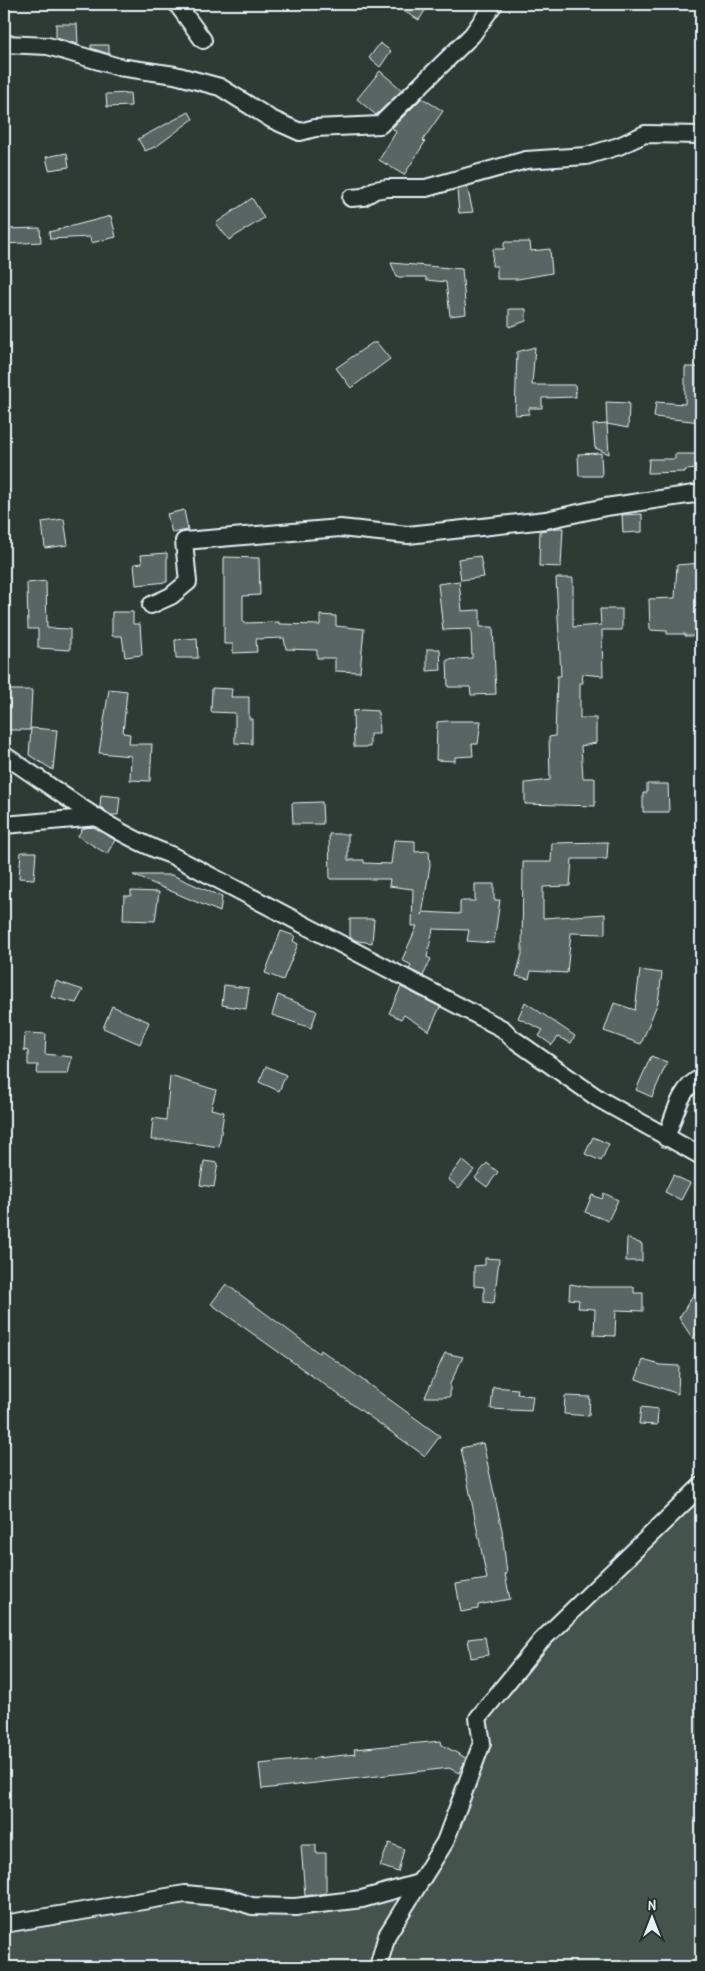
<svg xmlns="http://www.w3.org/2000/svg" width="705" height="1971" font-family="'Patrick Hand',sans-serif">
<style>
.green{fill:#45524e;stroke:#96a2a3}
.building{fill:#596563;stroke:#e8f1f8}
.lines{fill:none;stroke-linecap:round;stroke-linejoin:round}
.minor-casing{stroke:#e8f1f8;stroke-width:20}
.minor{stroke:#26332d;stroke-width:16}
</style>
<rect width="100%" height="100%" fill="#2e3b35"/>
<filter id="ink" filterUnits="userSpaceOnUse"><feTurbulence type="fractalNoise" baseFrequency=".02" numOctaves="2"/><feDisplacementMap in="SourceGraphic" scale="10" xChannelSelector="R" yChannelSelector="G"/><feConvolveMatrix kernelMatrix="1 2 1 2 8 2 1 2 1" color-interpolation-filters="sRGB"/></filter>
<g filter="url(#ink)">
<path class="green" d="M 701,1486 L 701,1967 L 4,1967 L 4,1924 L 185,1894 L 269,1907 L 419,1883 L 482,1743 L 478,1718 Z"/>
<path class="building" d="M 391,4 L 429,4 L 419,20 Z
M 56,24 L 77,24 L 78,44 L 56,38 Z
M 380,43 L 391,51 L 380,67 L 369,58 Z
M 91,45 L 109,45 L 109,54 L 91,48 Z
M 380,71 L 402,90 L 376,115 L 357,99 Z
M 130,93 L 131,106 L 107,107 L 106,94 Z
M 422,98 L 443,111 L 423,140 L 425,142 L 404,175 L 379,160 L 396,132 L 392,128 Z
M 189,112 L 193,119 L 157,146 L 145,151 L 138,139 Z
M 67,153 L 69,167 L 49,170 L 46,157 Z
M 467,187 L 473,212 L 459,213 L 457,190 Z
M 252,198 L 264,218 L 229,240 L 216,223 Z
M 111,216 L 116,237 L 91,243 L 90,237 L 50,239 L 49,232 Z
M 40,228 L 41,242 L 5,244 L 5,229 Z
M 504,242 L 530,242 L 531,251 L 550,249 L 552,273 L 518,279 L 497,279 L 497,266 L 492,266 L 493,249 L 504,249 Z
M 391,263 L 462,269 L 466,314 L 450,316 L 446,282 L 426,280 L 426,277 L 397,277 Z
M 509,309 L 526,309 L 526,321 L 509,327 Z
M 372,343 L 377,343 L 390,359 L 351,388 L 336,368 Z
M 535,347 L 532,385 L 575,385 L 576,397 L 542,398 L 542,408 L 529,408 L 529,414 L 515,415 L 517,352 Z
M 685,367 L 701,367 L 701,422 L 654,417 L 656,402 L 685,404 Z
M 606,402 L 629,403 L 628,428 L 607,424 Z
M 607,424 L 609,454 L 595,448 L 593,425 Z
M 601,453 L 602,476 L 579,476 L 578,454 Z
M 675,454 L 699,454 L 699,469 L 685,470 L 685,472 L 648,473 L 649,459 L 675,459 Z
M 184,510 L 188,530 L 172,533 L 167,514 Z
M 642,514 L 642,532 L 623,533 L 622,515 Z
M 64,519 L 68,545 L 45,548 L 42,522 Z
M 557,528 L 563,528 L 561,567 L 539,566 L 540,531 Z
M 167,553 L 167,582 L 136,585 L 134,564 L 142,563 L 141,555 Z
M 480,556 L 484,577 L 461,580 L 458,559 Z
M 224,557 L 259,558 L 260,595 L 243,596 L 243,623 L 279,622 L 279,624 L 320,625 L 320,615 L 336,616 L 336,626 L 364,629 L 360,672 L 335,671 L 335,658 L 317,658 L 317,650 L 286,649 L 284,638 L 256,639 L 257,652 L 233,653 L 233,644 L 224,644 Z
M 701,563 L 701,636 L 685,636 L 685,634 L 667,634 L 667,631 L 650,630 L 649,599 L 675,598 L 677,565 Z
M 556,578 L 573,578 L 573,627 L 601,625 L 600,609 L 622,609 L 622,630 L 602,630 L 603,676 L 582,674 L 583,683 L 580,683 L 580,718 L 596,718 L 596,743 L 581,746 L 583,778 L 595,778 L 595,806 L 525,804 L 525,783 L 550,780 L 549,737 L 555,736 L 557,676 L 561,676 Z
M 46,581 L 47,628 L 70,629 L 70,650 L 38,648 L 38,629 L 28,629 L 27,583 Z
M 459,581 L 462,611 L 480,610 L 480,627 L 493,627 L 496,694 L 471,695 L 470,687 L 448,687 L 447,660 L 472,658 L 471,629 L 443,630 L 438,584 Z
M 112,612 L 133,612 L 133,624 L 140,624 L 142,655 L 125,657 L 122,636 L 112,636 Z
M 197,638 L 198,658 L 176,658 L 175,640 Z
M 427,649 L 440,649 L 441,670 L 427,671 Z
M 212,688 L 232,689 L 231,697 L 249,697 L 249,719 L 252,719 L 252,744 L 235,743 L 235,713 L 211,712 Z
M 109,689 L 127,691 L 123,733 L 130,734 L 129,744 L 152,744 L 150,781 L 130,780 L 131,756 L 99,753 Z
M 7,690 L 32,690 L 30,730 L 8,730 Z
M 363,710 L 378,711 L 379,734 L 370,734 L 370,747 L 354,747 L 353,711 Z
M 448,721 L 481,721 L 478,744 L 472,744 L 473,756 L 455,757 L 455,761 L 436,760 L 437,722 Z
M 31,728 L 57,730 L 53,770 L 29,755 Z
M 647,784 L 668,784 L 669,812 L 643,812 L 643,793 L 647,793 Z
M 101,795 L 120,797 L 118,815 L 111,815 L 100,807 Z
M 322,802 L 323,824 L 293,824 L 292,803 Z
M 94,827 L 115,840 L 107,854 L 78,836 L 83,828 Z
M 329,834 L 348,834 L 348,860 L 364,860 L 364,863 L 391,864 L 394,840 L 415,841 L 415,852 L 429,851 L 430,865 L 422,915 L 423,912 L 460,914 L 460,901 L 475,901 L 475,884 L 494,884 L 494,900 L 500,900 L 494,943 L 467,941 L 469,930 L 433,929 L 427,957 L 431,959 L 423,976 L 409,969 L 411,965 L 402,960 L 417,926 L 412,926 L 413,889 L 389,886 L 390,879 L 330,879 Z
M 608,842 L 607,859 L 572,859 L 570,886 L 543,887 L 543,918 L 605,914 L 605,934 L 571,933 L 567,973 L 531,971 L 529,979 L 516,976 L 522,954 L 523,862 L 551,862 L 552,843 Z
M 21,852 L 36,852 L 34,879 L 19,878 Z
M 133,875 L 172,875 L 222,897 L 220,912 Z
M 131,891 L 159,892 L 155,921 L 123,920 L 124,896 L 131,896 Z
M 350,919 L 374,919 L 372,943 L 358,941 L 350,938 Z
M 281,931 L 295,936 L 293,941 L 298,944 L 283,980 L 265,973 Z
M 640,970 L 662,973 L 658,1002 L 641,1044 L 604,1031 L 614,1003 L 635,1010 Z
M 56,981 L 83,990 L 76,1003 L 51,997 Z
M 224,985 L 249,988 L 246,1009 L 222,1005 Z
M 401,987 L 440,1007 L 429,1031 L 404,1015 L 401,1019 L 389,1013 Z
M 278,995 L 317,1011 L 311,1028 L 272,1015 Z
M 525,1002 L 575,1036 L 571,1043 L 558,1037 L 552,1045 L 539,1036 L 543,1030 L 518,1018 Z
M 112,1006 L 149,1022 L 140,1044 L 103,1028 Z
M 25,1033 L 46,1034 L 45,1054 L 72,1057 L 68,1074 L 37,1074 L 38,1065 L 28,1065 L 28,1051 L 24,1050 Z
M 651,1056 L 667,1062 L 652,1097 L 636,1090 Z
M 266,1066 L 286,1075 L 279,1091 L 259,1082 Z
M 170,1076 L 216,1090 L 211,1109 L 224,1112 L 219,1147 L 174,1140 L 151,1140 L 153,1118 L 166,1120 Z
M 593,1137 L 609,1144 L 601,1161 L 585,1154 Z
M 462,1160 L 474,1170 L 459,1188 L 448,1179 Z
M 204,1161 L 218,1163 L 214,1187 L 200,1185 Z
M 487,1163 L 498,1172 L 487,1187 L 475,1178 Z
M 673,1175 L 690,1183 L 681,1200 L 665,1192 Z
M 604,1193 L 618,1200 L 608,1221 L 585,1212 L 592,1195 L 602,1199 Z
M 627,1238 L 642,1244 L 642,1261 L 626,1261 Z
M 485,1258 L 499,1259 L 494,1303 L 484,1302 L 484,1287 L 474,1286 L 474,1266 L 485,1265 Z
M 701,1282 L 701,1324 L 693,1339 L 679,1318 Z
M 226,1284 L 319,1353 L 321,1350 L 440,1436 L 425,1456 L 211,1304 Z
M 570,1284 L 588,1287 L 634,1287 L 634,1293 L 643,1293 L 643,1311 L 616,1310 L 615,1336 L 594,1335 L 595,1309 L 578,1308 L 579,1300 L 569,1299 Z
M 445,1353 L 463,1357 L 450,1384 L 450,1397 L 425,1397 Z
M 643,1360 L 660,1365 L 679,1366 L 678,1394 L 636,1379 Z
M 493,1387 L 518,1389 L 517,1394 L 533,1396 L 531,1411 L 491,1409 Z
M 565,1396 L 590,1397 L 589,1416 L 564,1414 Z
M 641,1407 L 658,1409 L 657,1425 L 639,1424 Z
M 483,1443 L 502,1530 L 507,1574 L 505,1574 L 510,1599 L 478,1605 L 478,1609 L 461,1612 L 456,1584 L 487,1579 L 461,1448 Z
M 485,1637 L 488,1655 L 471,1658 L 468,1639 Z
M 441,1741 L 442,1745 L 466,1758 L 459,1773 L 449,1768 L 262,1789 L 259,1764 L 355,1754 L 354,1749 Z
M 389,1843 L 404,1849 L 398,1872 L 380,1866 Z
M 301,1845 L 316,1845 L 316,1853 L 326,1853 L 326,1893 L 305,1896 Z"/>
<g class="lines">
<g class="minor-casing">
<path id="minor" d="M 177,4 L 203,40
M 4,44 L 48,46 L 119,67 L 175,75 L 220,87 L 271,119 L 300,132 L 315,128 L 380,125 L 472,35 L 494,4
M 351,198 L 363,197 L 375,190 L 387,188 L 426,188 L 526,160 L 586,156 L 619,146 L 645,134 L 701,135
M 151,605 L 171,596 L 188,582 L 184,541 L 340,528 L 408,535 L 546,520 L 606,507 L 701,493
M 4,755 C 56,789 113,835 171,855 L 503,1029 L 512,1038 L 599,1099 L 701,1156
M 4,825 L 98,817
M 666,1138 C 674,1118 680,1086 701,1078
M 4,1924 L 185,1894 L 228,1898 L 252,1906 L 295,1907 L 362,1899 L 419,1883
M 378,1967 L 387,1935 L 445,1842 L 482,1743 L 478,1718 L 541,1641 L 701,1486"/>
</g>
<use href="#minor" class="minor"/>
</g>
</g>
<rect width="705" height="1971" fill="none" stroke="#26332d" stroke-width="20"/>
<rect x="10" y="10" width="685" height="1951" fill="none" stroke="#e8f1f8" stroke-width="2" filter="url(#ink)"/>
<g transform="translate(652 1918)" stroke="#26332d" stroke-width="4" paint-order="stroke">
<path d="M0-4L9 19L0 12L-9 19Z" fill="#e8f1f8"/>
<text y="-8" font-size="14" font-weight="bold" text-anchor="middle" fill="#e8f1f8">N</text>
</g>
</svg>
